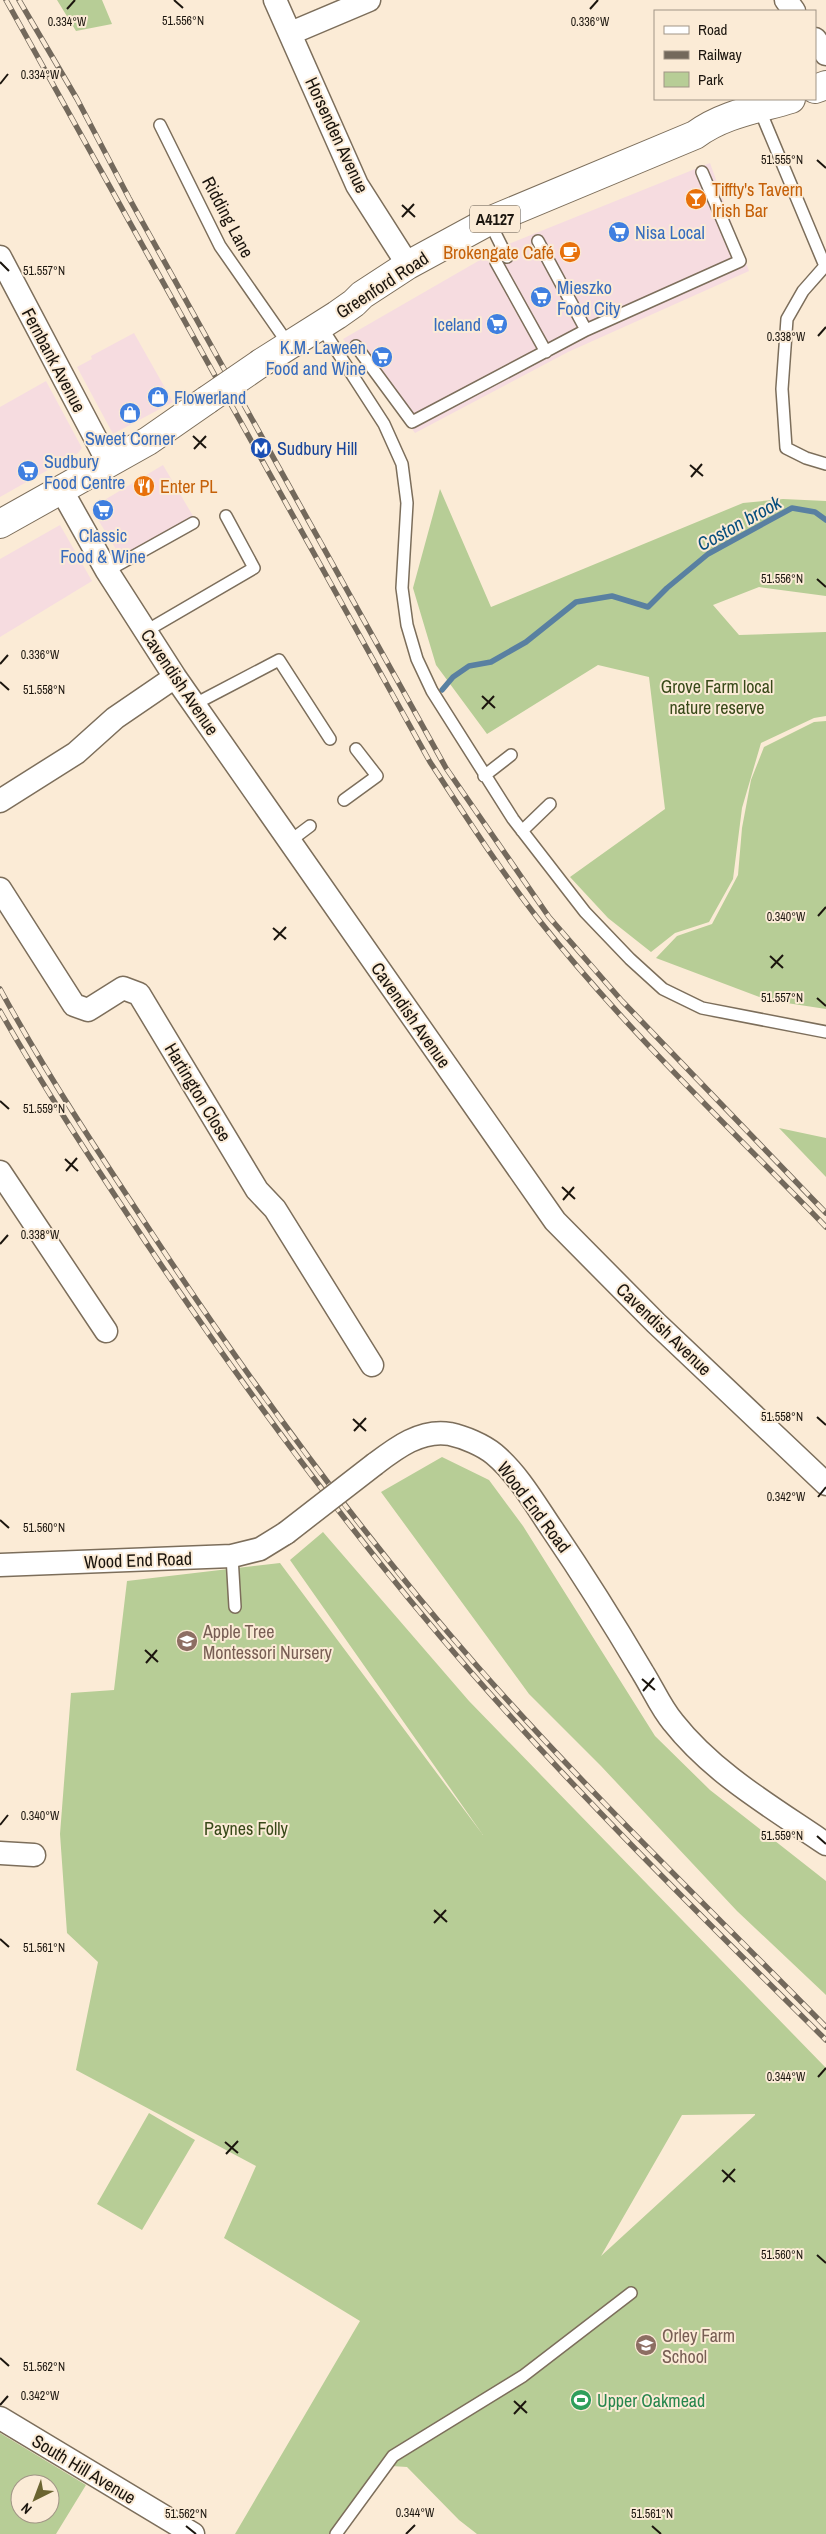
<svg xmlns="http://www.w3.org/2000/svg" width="826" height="2534" font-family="'Archivo Narrow',sans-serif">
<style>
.commercial{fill:#f6dce0}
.green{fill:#b7cd96;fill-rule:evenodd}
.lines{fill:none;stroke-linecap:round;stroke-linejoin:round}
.stream{stroke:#5980a1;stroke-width:5.5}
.lane-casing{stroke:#7c6e5b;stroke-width:14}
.street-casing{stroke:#7c6e5b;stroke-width:25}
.primary-casing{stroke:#7c6e5b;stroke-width:30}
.lane{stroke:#fff;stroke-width:11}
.street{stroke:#fff;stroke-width:22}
.primary{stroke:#fff;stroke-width:28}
.rail-casing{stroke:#73695c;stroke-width:5.5}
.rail{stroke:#fbebd6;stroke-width:4;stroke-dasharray:11;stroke-linecap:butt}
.street-bridge-casing{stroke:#7c6e5b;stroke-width:25;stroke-linecap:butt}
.primary-bridge-casing{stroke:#7c6e5b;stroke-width:30;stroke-linecap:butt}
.street-bridge{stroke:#fff;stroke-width:22}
.primary-bridge{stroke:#fff;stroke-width:28}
.ticks{fill:none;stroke:#1b150e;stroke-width:2}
.labels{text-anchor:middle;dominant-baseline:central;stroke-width:4;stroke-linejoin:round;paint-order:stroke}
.shield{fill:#fbebd6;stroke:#5e554a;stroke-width:1}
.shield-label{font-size:16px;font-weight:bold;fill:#1b150e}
.street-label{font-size:18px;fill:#1b150e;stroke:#fbebd6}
.food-label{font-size:18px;fill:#c56008;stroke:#fbebd6;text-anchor:start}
.shop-label{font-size:18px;fill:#366cbe;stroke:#fbebd6;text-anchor:start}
.transit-label{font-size:18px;fill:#164399;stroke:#fbebd6;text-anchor:start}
.park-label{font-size:18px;fill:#384919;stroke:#fbebd6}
.education-label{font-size:18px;fill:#785e54;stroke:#fbebd6;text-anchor:start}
.leisure-label{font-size:18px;fill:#27864d;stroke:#fbebd6;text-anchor:start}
.water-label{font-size:19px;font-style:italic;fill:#064e7d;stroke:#fbebd6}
.ticks-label{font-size:12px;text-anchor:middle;fill:#1b150e;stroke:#fbebd6;stroke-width:4;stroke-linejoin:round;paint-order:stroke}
</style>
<rect width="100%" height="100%" fill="#fbebd6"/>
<path class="commercial" d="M 710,163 L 749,271 L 568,352 L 415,433 L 343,339 L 506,245 Z
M 134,333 L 173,402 L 113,434 L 77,367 L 92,359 L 91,356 Z
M 46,381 L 82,448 L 78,453 L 0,497 L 0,407 Z
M 163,465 L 193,516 L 120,556 L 91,508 Z
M 60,525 L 92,581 L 0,637 L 0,559 Z"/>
<path class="green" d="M 57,0 L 102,0 L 112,24 L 76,31 Z
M 440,489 L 491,607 L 743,503 L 783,499 L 826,501 L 826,596 L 759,587 L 713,605 L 739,635 L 826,632 L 826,716 L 814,718 L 761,743 L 742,808 L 733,879 L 709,922 L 675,933 L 651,952 L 608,918 L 570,877 L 665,809 L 649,677 L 598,665 L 487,734 L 436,665 L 413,588 Z
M 826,721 L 826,1009 L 767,1000 L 656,958 L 677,936 L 712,924 L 738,875 L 742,828 L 751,780 L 764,747 L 814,722 Z
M 779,1128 L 826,1138 L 826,1177 Z
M 442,1457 L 489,1480 L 523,1526 L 655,1736 L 710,1790 L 826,1881 L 826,1995 L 737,1911 L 601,1766 L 529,1694 L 381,1492 Z
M 323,1532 L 469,1701 L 826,2068 L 826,2534 L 477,2534 L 459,2520 L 407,2467 L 391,2466 L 333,2534 L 235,2534 L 360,2321 L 224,2238 L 256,2166 L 76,2070 L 98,1962 L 67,1933 L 60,1834 L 71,1693 L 114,1690 L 127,1581 L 280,1563 L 483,1835 L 290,1560 ZM 755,2114 L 755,2115 L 601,2256 L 682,2115 Z
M 149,2113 L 195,2140 L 142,2230 L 97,2204 Z
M 0,2433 L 86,2485 L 56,2534 L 0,2534 ZM 20,2484 L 50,2484 L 50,2514 L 20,2514 Z"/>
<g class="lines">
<path class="stream" d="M 442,690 L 453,677 L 469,666 L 491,662 L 526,642 L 576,602 L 612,596 L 648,607 L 667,588 L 708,554 L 792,508 L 815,512 L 826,520"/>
<g class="lane-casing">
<path id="lane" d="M 759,108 L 825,266 L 803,291 L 787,319 L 782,389 L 786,448 L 806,458 L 826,464
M 160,125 L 220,246 L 289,345
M 489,221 L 507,257
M 538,241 L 586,330
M 496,262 L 546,352
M 320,325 L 384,424 L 402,464 L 407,503 L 402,588 L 407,625 L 417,659 L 432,691 L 513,819 L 585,912 L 630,959 L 663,989 L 702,1008 L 826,1032
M 356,346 L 412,422 L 586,330 L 740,261 L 702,172
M 107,571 L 193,523
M 146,631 L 254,568 L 226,516
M 195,704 L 279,660 L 330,739
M 484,776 L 511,755
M 344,800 L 377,776 L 356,749
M 522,831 L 550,804
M 290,841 L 310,826
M 232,1556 L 235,1607
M 336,2534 L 393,2456 L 523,2376 L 631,2293"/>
</g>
<g class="street-casing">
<path id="street" d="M 275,0 L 357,185 L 408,265
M 786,0 L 794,11
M 291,33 L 369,0
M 815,39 L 826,54
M 0,257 L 109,464
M 62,491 L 107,571 L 175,677 L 555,1221 L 656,1323 L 826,1484
M 0,801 L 76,753 L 115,718 L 175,677
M 0,889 L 74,1005 L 88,1010 L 123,988 L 139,994 L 257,1190 L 275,1209 L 372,1365
M 0,1172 L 106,1331
M 375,1464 C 396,1448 421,1429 450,1434 C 464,1437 483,1445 494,1454 C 518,1474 535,1504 552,1529 C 584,1576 614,1624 643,1673 C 653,1689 661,1708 673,1722 C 714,1774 772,1807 826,1844
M 0,1565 L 232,1556 L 260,1549 L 286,1533
M 0,1853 L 34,1855
M 0,2418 L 193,2534"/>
</g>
<g class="primary-casing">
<path id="primary" d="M 815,89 L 826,85
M 261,363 L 337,315 L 354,303 L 362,295 L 408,265 L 489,221 L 695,135 C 723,114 758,109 791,99
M 0,524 L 148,441 L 207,400"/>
</g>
<use href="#lane" class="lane"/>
<use href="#street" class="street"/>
<use href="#primary" class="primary"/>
<g class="rail-casing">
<path id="rail" d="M 6,0 L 430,762 C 465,815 500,870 539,920 C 626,1030 729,1127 826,1227
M 19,0 L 77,99 L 129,198 L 446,768 L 549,917 L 622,1001 L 826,1213
M 0,989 C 49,1079 106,1164 163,1250 C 259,1394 362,1535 477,1666 C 587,1791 709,1908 826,2027
M 0,1011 C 46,1092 98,1170 149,1247 C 248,1394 354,1538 470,1671 C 583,1800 705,1920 826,2040"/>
</g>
<use href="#rail" class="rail"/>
<g class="street-bridge-casing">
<path id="street-bridge" d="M 286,1533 L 375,1464"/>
</g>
<g class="primary-bridge-casing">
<path id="primary-bridge" d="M 207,400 L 261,363"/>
</g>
<use href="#street-bridge" class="street-bridge"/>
<use href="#primary-bridge" class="primary-bridge"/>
</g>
<path class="ticks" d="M 174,0 L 183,8M 67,9 L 75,0M 590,9 L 598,0M 0,84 L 8,74M 817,160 L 826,168M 402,205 L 415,217M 402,217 L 414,204M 0,262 L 9,271M 818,336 L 826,327M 193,436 L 206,448M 194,449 L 206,436M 690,465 L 703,476M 691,477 L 702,464M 817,579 L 826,587M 0,664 L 8,655M 0,682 L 9,690M 482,696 L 495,708M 482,709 L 494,696M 818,916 L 826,907M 273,928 L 286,939M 274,940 L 286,927M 770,956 L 783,968M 771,968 L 783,955M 817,998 L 826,1006M 0,1101 L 9,1109M 65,1159 L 78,1171M 66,1171 L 77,1158M 562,1187 L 575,1199M 563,1200 L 574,1187M 0,1244 L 8,1235M 817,1417 L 826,1425M 353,1419 L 366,1431M 354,1431 L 366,1418M 818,1497 L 826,1487M 0,1520 L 9,1528M 145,1650 L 158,1662M 146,1663 L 157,1650M 642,1679 L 655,1690M 643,1691 L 654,1678M 0,1825 L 8,1815M 817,1836 L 826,1844M 434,1910 L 447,1922M 434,1923 L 446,1910M 0,1939 L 9,1947M 818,2077 L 826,2068M 225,2142 L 238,2153M 226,2154 L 238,2141M 722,2170 L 735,2182M 723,2182 L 735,2169M 817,2255 L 826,2263M 0,2358 L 9,2366M 514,2401 L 527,2413M 0,2405 L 8,2396M 514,2414 L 526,2401M 186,2526 L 196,2534M 652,2526 L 661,2534M 406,2534 L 415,2525"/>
<defs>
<g id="bar-disc" transform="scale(1.125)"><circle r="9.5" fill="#e8710a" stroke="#fbebd6"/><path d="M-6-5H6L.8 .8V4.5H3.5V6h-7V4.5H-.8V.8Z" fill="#fff"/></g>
<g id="supermarket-disc" transform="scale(1.125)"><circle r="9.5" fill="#3f7fe0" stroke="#fbebd6"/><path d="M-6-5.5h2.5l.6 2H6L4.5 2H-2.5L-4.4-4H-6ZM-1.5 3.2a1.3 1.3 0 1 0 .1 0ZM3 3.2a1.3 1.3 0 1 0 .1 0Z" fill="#fff"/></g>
<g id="cafe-disc" transform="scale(1.125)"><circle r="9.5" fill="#e8710a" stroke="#fbebd6"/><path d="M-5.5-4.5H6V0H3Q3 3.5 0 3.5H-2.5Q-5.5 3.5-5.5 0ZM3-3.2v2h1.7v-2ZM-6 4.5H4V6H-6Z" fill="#fff"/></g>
<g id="shop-disc" transform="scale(1.125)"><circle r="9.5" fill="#3f7fe0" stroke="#fbebd6"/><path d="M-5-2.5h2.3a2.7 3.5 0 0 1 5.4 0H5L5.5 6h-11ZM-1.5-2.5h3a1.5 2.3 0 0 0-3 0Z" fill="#fff"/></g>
<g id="metro-disc" transform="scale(1.125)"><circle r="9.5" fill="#1a4fb4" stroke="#fbebd6"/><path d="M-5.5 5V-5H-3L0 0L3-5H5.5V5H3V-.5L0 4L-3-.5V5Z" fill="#fff"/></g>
<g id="restaurant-disc" transform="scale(1.125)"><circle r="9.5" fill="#e8710a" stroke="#fbebd6"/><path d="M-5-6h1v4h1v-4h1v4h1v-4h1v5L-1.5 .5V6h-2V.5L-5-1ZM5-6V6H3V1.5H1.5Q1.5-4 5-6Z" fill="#fff"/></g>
<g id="school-disc" transform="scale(1.125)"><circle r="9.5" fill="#8d6e63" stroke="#fbebd6"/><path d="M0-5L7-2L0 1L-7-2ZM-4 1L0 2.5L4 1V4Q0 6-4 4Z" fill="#fff"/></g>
<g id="stadium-disc" transform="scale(1.125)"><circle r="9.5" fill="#2e9e5b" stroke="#fbebd6"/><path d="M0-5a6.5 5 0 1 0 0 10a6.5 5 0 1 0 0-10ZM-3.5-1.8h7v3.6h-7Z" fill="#fff"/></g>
</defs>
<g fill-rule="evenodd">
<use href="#bar-disc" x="696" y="199"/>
<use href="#supermarket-disc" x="619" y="232"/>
<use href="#cafe-disc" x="570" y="252"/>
<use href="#supermarket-disc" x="541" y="297"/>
<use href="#supermarket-disc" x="497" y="324"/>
<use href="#supermarket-disc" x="382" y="357"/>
<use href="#shop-disc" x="158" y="397"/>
<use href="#shop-disc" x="130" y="413"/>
<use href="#metro-disc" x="261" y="448"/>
<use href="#supermarket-disc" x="28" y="471"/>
<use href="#restaurant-disc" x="144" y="486"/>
<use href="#supermarket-disc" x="103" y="510"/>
<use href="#school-disc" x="187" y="1641"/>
<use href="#school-disc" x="646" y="2345"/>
<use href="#stadium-disc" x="581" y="2400"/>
</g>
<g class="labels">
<rect class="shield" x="470" y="205.5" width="50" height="27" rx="4"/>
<g class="shield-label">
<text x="495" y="219">A4127</text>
</g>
<g class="street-label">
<text transform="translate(337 135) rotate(65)">Horsenden Avenue</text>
<text transform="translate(228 217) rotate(62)">Ridding Lane</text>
<text transform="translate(382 285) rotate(-33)">Greenford Road</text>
<text transform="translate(54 360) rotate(62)">Fernbank Avenue</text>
<text transform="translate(180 682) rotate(56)">Cavendish Avenue</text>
<text transform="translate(411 1015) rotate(55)">Cavendish Avenue</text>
<text transform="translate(198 1092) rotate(59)">Hartington Close</text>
<text transform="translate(664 1329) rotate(44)">Cavendish Avenue</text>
<text transform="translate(534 1507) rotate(53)">Wood End Road</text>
<text transform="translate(138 1560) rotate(-2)">Wood End Road</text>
<text transform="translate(84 2469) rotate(31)">South Hill Avenue</text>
</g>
<g class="food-label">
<text x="712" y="189">Tiffty's Tavern<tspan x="712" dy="21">Irish Bar</tspan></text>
<text x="554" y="252" text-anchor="end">Brokengate Café</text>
<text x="160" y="486">Enter PL</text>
</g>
<g class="shop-label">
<text x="635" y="232">Nisa Local</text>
<text x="557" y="287">Mieszko<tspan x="557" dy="21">Food City</tspan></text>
<text x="481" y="324" text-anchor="end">Iceland</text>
<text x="366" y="347" text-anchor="end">K.M. Laween<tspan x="366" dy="21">Food and Wine</tspan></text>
<text x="174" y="397">Flowerland</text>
<text x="130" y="438" text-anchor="middle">Sweet Corner</text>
<text x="44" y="461">Sudbury<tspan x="44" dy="21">Food Centre</tspan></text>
<text x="103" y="535" text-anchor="middle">Classic<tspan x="103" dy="21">Food &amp; Wine</tspan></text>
</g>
<g class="transit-label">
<text x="277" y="448">Sudbury Hill</text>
</g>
<g class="park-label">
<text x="717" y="686">Grove Farm local<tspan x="717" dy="21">nature reserve</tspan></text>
<text x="246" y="1828">Paynes Folly</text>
</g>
<g class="education-label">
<text x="203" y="1631">Apple Tree<tspan x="203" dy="21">Montessori Nursery</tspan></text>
<text x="662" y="2335">Orley Farm<tspan x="662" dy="21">School</tspan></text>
</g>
<g class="leisure-label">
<text x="597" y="2400">Upper Oakmead</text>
</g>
<g class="water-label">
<text transform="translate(739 523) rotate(-29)">Coston brook</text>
</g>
</g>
<g class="ticks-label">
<text x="183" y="25">51.556°N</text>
<text x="67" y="26">0.334°W</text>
<text x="590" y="26">0.336°W</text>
<text x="40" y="79">0.334°W</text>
<text x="782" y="164">51.555°N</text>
<text x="44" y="275">51.557°N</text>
<text x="786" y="341">0.338°W</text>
<text x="782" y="583">51.556°N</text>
<text x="40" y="659">0.336°W</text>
<text x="44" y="694">51.558°N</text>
<text x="786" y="921">0.340°W</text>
<text x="782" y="1002">51.557°N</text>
<text x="44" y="1113">51.559°N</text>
<text x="40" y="1239">0.338°W</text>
<text x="782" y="1421">51.558°N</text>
<text x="786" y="1501">0.342°W</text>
<text x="44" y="1532">51.560°N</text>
<text x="40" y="1820">0.340°W</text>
<text x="782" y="1840">51.559°N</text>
<text x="44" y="1952">51.561°N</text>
<text x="786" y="2081">0.344°W</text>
<text x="782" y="2259">51.560°N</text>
<text x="44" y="2371">51.562°N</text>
<text x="40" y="2400">0.342°W</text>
<text x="415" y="2517">0.344°W</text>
<text x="186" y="2518">51.562°N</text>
<text x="652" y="2518">51.561°N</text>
</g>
<rect x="654" y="10" width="162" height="90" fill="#fbebd6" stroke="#a19586"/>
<rect x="664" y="26" width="25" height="8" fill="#ffffff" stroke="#a19586"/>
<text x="698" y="35" font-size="15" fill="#1b150e">Road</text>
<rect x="664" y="51" width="25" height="8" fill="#73695c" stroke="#a19586"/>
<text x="698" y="60" font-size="15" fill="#1b150e">Railway</text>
<rect x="664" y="72" width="25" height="15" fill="#b7cd96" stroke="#a19586"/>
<text x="698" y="85" font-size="15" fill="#1b150e">Park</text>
<g transform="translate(35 2499) rotate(222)"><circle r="24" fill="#fbebd6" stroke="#a19586"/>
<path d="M0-4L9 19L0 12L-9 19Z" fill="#6b6431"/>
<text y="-8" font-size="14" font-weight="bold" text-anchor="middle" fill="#1b150e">N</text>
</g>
</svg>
